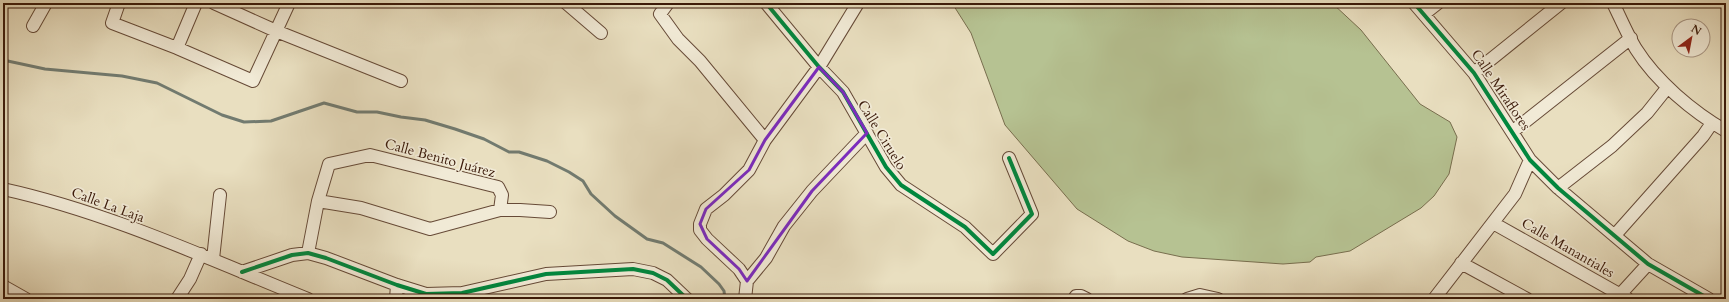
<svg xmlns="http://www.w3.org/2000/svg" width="1729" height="302" font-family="Cardo,serif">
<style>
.green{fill:#b6c292;stroke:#786e4e}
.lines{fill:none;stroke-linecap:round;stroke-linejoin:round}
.stream{stroke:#727b70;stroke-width:3}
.minor-casing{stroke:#664a37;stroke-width:14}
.minor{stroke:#f1ead6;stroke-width:12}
.cycleway-casing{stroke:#f1ead6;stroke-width:6}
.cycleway{stroke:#00873e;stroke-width:4}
.marked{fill:none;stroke:#7b2cbf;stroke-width:3;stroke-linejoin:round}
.labels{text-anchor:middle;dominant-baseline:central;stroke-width:3.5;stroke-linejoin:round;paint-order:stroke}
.street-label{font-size:14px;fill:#3a1909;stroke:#f1ead6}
</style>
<rect width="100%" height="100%" fill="#e9dfc0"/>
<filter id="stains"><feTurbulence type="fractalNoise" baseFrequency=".005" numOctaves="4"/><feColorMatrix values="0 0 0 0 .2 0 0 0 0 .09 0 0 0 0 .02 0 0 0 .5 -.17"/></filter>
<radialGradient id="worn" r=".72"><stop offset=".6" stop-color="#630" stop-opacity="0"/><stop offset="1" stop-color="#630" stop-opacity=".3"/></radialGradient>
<path class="green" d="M 952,3 L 1332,3 L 1361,30 L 1420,104 L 1450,122 L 1457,137 L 1449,174 L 1434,196 L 1421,208 L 1350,251 L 1316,257 L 1310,262 L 1283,264 L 1182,257 L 1154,251 L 1128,241 L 1077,209 L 1005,125 L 971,33 Z"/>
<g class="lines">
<path class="stream" d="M 3,60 L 45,69 L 122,76 L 157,83 L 222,115 L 244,122 L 271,121 L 324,103 L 357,112 L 377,112 L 401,117 L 425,120 L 455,129 L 484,139 L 509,152 L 519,152 L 547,161 L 569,172 L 583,181 L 591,194 L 615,216 L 647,239 L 663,243 L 701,267 L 719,284 L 724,291 L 725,299"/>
<g class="minor-casing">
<path id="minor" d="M 119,3 L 112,23 L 177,48 L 253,81 L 289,3
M 214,3 L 276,31 L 401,81
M 566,3 L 601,33
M 668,3 L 660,14 L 678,39 L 700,61 L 765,140
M 766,3 L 819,67 L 843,92 L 886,167 L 901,185 L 965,227 L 993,254 L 1032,214 L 1009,158
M 1414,3 L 1474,73 L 1530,160 L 1558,188 L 1648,264 L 1709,299
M 1613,3 C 1620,17 1628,36 1636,49 C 1656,81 1693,112 1726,131
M 1424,14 L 1438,3
M 33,26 L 46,3
M 177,48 L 196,3
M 1474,73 L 1561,3
M 1512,132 L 1631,38
M 1558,188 L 1612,146 L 1647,113 L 1667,88
M 3,189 C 108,212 209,259 308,299
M 318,201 L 361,208 L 430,229 L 500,210 L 520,210 L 550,212
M 1493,223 L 1628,299
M 1615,235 L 1703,136 L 1712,123
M 308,253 L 318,201 L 329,164 L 370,155 L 498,187 L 502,195 L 500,210
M 213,259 L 220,195
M 1461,263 L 1527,299
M 242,272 L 292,255 L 308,253 L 326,258 L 397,285 L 426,294 L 462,293 L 546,274 L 633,269 L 653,273 L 667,280 L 687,299
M 747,281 L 766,258 L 784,226 L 812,191 L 867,133
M 3,286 L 26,299
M 177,299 L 190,279 L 201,254
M 396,299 L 397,285
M 745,299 L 747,281 L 739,269 L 707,239 L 700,230 L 700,224 L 706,209 L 724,195 L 749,170 L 765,140 L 819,67 L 858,3
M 1074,299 L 1076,296 L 1081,296 L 1087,299
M 1187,299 L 1200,295 L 1218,299
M 1434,299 L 1515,194 L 1530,160
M 1616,299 L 1648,264"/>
</g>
<use href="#minor" class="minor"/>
<g class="cycleway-casing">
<path id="cycleway" d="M 766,3 L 819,67 L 843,92 L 886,167 L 901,185 L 965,227 L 993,254 L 1032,214 L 1009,158
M 1414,3 L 1474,73 L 1530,160 L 1558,188 L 1648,264 L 1709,299
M 242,272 L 292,255 L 308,253 L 326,258 L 397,285 L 426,294 L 462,293 L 546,274 L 633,269 L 653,273 L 667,280 L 687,299"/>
</g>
<use href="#cycleway" class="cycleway"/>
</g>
<path class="marked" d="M 819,67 L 843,92 L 867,133 L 812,191 L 747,281 L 739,269 L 707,239 L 700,224 L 706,209 L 749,170 L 765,140 Z"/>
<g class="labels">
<g class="street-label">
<text transform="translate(1501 90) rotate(56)">Calle Miraflores</text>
<text transform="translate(882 135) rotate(58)">Calle Ciruelo</text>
<text transform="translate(440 158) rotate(15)">Calle Benito Juárez</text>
<text transform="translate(108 205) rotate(20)">Calle La Laja</text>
<text transform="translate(1568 248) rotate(30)">Calle Manantiales</text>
</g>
</g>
<rect width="1729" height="302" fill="none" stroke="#e9dfc0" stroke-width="16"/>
<rect x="4" y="4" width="1721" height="294" fill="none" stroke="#3a1909" stroke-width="2"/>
<rect x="8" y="8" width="1713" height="286" fill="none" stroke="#3a1909"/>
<g transform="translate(1691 38) rotate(32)"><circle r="19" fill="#f1ead6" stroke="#a89684"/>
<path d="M0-3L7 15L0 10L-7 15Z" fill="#8f2418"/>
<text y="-6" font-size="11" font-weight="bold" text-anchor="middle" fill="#3a1909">N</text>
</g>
<rect width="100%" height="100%" filter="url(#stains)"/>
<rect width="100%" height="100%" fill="url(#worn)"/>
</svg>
